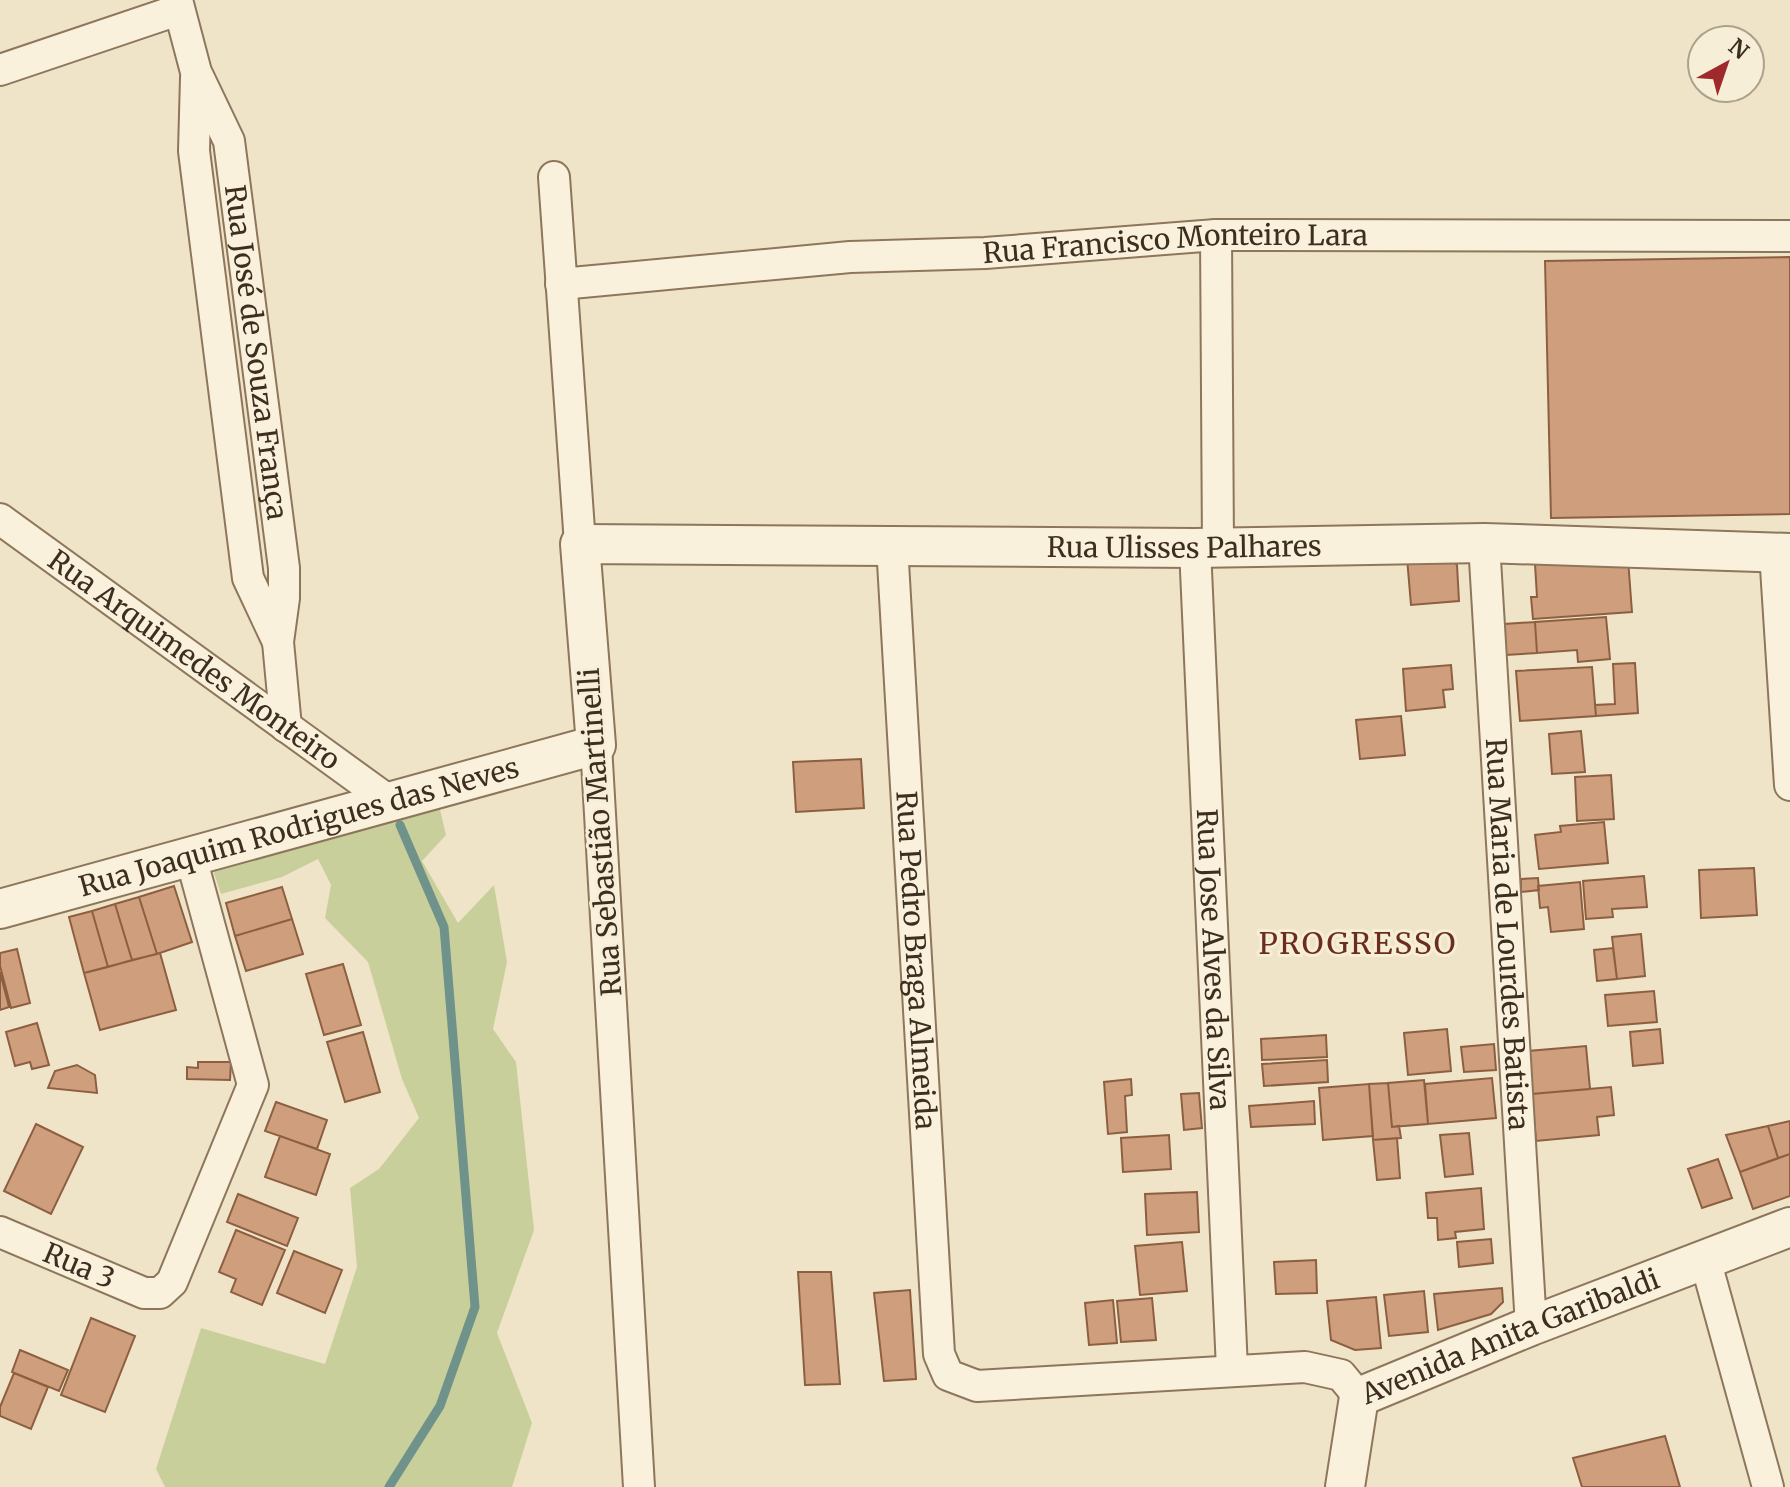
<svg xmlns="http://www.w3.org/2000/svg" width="1790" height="1487" font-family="Merriweather,serif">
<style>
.green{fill:#c9cf9b}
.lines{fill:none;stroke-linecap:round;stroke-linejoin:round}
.stream{stroke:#6f938a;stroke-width:9}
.building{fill:#cf9f7d;stroke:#8d5f41;stroke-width:2}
.minor-casing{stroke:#8d765c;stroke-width:34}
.tertiary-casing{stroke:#8d765c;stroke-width:42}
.minor{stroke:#faf1dc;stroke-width:30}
.tertiary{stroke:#faf1dc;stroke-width:38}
.labels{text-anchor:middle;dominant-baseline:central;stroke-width:6;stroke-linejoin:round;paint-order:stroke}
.street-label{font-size:28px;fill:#3d2e20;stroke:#f7eed8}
.neighbourhood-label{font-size:30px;letter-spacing:2px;fill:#6b2e1e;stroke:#f7eed8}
</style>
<rect width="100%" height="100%" fill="#f0e4c8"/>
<path class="green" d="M 437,797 L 446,835 L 422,861 L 458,923 L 494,885 L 507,962 L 493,1029 L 516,1062 L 534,1230 L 497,1333 L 532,1423 L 512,1487 L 165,1487 L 156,1469 L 201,1328 L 325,1364 L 357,1267 L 350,1188 L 379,1169 L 419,1118 L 402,1079 L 368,962 L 325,918 L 331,885 L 318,859 L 282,877 L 221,894 L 210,861 Z"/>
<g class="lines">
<path class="stream" d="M 389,1487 L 440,1406 L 475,1307 L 444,927 L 400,825"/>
</g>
<path class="building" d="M 1790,257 L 1790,514 L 1551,518 L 1545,261 Z
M 1407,558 L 1452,560 L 1457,565 L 1459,601 L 1411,605 Z
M 1628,559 L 1632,612 L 1533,619 L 1531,597 L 1537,597 L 1535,564 Z
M 1606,617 L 1610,659 L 1578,662 L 1577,650 L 1537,653 L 1535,622 Z
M 1535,622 L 1537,653 L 1506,655 L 1504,624 Z
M 1635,663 L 1638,713 L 1596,716 L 1595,705 L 1615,704 L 1613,664 Z
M 1451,665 L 1453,689 L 1443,690 L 1445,707 L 1406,711 L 1403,669 Z
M 1592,667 L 1596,716 L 1520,721 L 1516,671 Z
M 1401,716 L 1405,755 L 1360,759 L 1356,720 Z
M 1581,731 L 1585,772 L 1552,774 L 1549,734 Z
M 861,759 L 864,808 L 796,812 L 793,762 Z
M 1611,775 L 1614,819 L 1577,821 L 1575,777 Z
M 1604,822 L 1608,863 L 1539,869 L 1535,835 L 1561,832 L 1560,826 Z
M 1754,868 L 1757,915 L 1701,918 L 1699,870 Z
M 1644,876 L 1647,907 L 1612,909 L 1613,917 L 1586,919 L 1583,881 Z
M 1538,878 L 1539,890 L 1521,892 L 1521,879 Z
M 1580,882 L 1584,929 L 1551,932 L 1548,907 L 1540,908 L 1538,886 Z
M 174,886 L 192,942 L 157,954 L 139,897 Z
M 282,887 L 292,919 L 235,936 L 226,903 Z
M 139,897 L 157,954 L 132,960 L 115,904 Z
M 115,904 L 132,960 L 108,967 L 92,911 Z
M 92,911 L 108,967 L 84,973 L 69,917 Z
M 292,919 L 303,954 L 246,971 L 235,936 Z
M 1641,934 L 1645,976 L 1617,979 L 1612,937 Z
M 1613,948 L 1617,979 L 1597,981 L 1594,950 Z
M 17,949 L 30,1003 L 11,1008 L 0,966 L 0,953 Z
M 160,953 L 176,1010 L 100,1030 L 84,973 Z
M 343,964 L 361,1025 L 324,1035 L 306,974 Z
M 0,972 L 9,1007 L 0,1010 Z
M 1654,991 L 1657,1022 L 1608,1026 L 1605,995 Z
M 37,1023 L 49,1065 L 32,1069 L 30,1062 L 15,1066 L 6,1032 Z
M 1447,1029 L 1451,1071 L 1408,1075 L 1404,1033 Z
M 1660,1029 L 1663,1063 L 1633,1066 L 1630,1032 Z
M 363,1032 L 380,1092 L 345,1102 L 327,1042 Z
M 1326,1035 L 1327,1057 L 1262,1060 L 1261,1039 Z
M 1494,1044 L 1496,1070 L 1464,1072 L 1461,1047 Z
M 1586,1046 L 1590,1089 L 1532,1094 L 1528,1051 Z
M 1327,1060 L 1328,1082 L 1264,1086 L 1262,1064 Z
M 198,1062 L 231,1062 L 230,1080 L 187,1079 L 187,1067 L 198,1068 Z
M 77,1065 L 95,1075 L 97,1093 L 48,1088 L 55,1071 Z
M 1492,1078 L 1496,1118 L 1428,1124 L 1425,1084 Z
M 1131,1079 L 1132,1095 L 1125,1096 L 1127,1132 L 1108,1134 L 1104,1082 Z
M 1424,1080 L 1428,1124 L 1392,1127 L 1388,1083 Z
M 1388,1083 L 1392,1127 L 1399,1126 L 1401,1138 L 1373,1140 L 1369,1084 Z
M 1369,1084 L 1373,1136 L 1323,1140 L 1319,1088 Z
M 1611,1087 L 1614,1115 L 1597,1117 L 1599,1135 L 1536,1141 L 1532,1094 Z
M 1199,1093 L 1202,1128 L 1184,1130 L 1181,1094 Z
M 1314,1101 L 1315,1124 L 1251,1127 L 1249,1106 Z
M 276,1102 L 327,1120 L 317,1149 L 265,1131 Z
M 1790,1121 L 1790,1154 L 1778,1158 L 1768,1126 Z
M 36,1124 L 83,1147 L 51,1214 L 4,1191 Z
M 1768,1126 L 1778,1158 L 1740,1172 L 1726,1135 Z
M 1469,1133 L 1473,1174 L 1445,1177 L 1440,1135 Z
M 1169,1135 L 1171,1169 L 1123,1172 L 1121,1138 Z
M 280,1136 L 330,1154 L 316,1195 L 265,1177 Z
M 1397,1138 L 1400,1178 L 1377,1180 L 1373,1140 Z
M 1790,1154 L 1790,1196 L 1753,1209 L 1740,1172 Z
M 1718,1159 L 1732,1198 L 1702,1208 L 1688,1169 Z
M 1481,1188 L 1484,1229 L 1455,1232 L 1456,1238 L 1438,1240 L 1437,1218 L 1428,1218 L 1426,1193 Z
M 1197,1192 L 1199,1232 L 1147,1235 L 1145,1194 Z
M 238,1194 L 298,1218 L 287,1246 L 227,1222 Z
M 236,1230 L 285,1250 L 262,1305 L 231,1292 L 236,1279 L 219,1272 Z
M 1491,1239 L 1493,1263 L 1459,1267 L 1457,1242 Z
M 1182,1242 L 1187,1291 L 1140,1295 L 1135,1246 Z
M 294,1251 L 342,1270 L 325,1313 L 277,1293 Z
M 1316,1260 L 1317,1293 L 1276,1294 L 1274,1262 Z
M 798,1272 L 831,1272 L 840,1384 L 805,1385 Z
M 1502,1288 L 1503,1302 L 1491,1314 L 1438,1330 L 1434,1294 Z
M 910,1290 L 916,1379 L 884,1381 L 874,1293 Z
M 1424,1291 L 1428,1332 L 1389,1336 L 1384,1295 Z
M 1376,1297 L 1381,1348 L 1355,1350 L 1331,1340 L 1327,1301 Z
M 1152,1298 L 1156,1340 L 1121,1342 L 1117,1301 Z
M 1113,1300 L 1117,1343 L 1089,1345 L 1085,1303 Z
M 91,1318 L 135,1336 L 105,1412 L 61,1395 Z
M 20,1350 L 68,1370 L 59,1391 L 12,1372 Z
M 14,1373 L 48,1387 L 31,1429 L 0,1416 L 0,1407 Z
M 1665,1436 L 1680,1487 L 1582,1487 L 1573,1458 Z"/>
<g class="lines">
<g class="minor-casing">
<g id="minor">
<path id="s1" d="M 177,0 L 196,72 L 229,141 L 284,568 L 284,598 L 278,642 L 286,727"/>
<path d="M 0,70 L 178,10"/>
<path d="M 196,78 L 194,151 L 248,578 L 278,642"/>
<path d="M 554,177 L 580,544"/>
<path d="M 1216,235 L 1218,548"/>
<path id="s2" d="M 561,284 L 850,257 L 985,253 L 1216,235 L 1790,236"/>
<path id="s3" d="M 0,519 L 389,801"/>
<path id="s4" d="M 1484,543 L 1531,1326"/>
<path id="s5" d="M 892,545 L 939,1354 L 948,1375 L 977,1386 L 1305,1367 L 1341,1375 L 1359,1397"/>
<path id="s6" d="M 1195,548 L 1232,1369"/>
<path d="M 1775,552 L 1790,785"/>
<path d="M 596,745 L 639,1487"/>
<path id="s7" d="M 0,1232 L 144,1293 L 160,1293 L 172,1282 L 253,1085 L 190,854"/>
<path d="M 1705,1259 L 1768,1487"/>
</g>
</g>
<g class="tertiary-casing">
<g id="tertiary">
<path id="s8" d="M 0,909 L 596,745 L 580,544 L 1195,548 L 1484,543 L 1790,553"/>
<path id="s9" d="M 1345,1487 L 1359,1397 L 1531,1326 L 1790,1227"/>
</g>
</g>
<use href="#minor" class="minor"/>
<use href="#tertiary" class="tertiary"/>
</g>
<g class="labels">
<g class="street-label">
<text stroke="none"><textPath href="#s2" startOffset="616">Rua Francisco Monteiro Lara</textPath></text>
<text stroke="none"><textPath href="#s1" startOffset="364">Rua José de Souza França</textPath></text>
<text stroke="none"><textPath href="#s8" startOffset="1424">Rua Ulisses Palhares</textPath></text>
<text stroke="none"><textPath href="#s3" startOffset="240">Rua Arquimedes Monteiro</textPath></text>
<text stroke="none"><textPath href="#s8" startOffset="310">Rua Joaquim Rodrigues das Neves</textPath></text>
<text transform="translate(600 832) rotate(-94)">Rua Sebastião Martinelli</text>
<text stroke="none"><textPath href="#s4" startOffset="392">Rua Maria de Lourdes Batista</textPath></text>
<text stroke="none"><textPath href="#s6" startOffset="412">Rua Jose Alves da Silva</textPath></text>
<text stroke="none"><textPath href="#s5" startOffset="416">Rua Pedro Braga Almeida</textPath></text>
<text stroke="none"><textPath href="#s7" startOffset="86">Rua 3</textPath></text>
<text stroke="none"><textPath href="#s9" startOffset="254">Avenida Anita Garibaldi</textPath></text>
</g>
<g class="neighbourhood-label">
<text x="1358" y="943">PROGRESSO</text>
</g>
</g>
<g transform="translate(1726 64) rotate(40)"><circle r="38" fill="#f7eed8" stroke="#ada18e" stroke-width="2"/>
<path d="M0-6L14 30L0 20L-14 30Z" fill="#9e2a2b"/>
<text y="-12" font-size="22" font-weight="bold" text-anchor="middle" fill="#3d2e20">N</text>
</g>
</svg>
